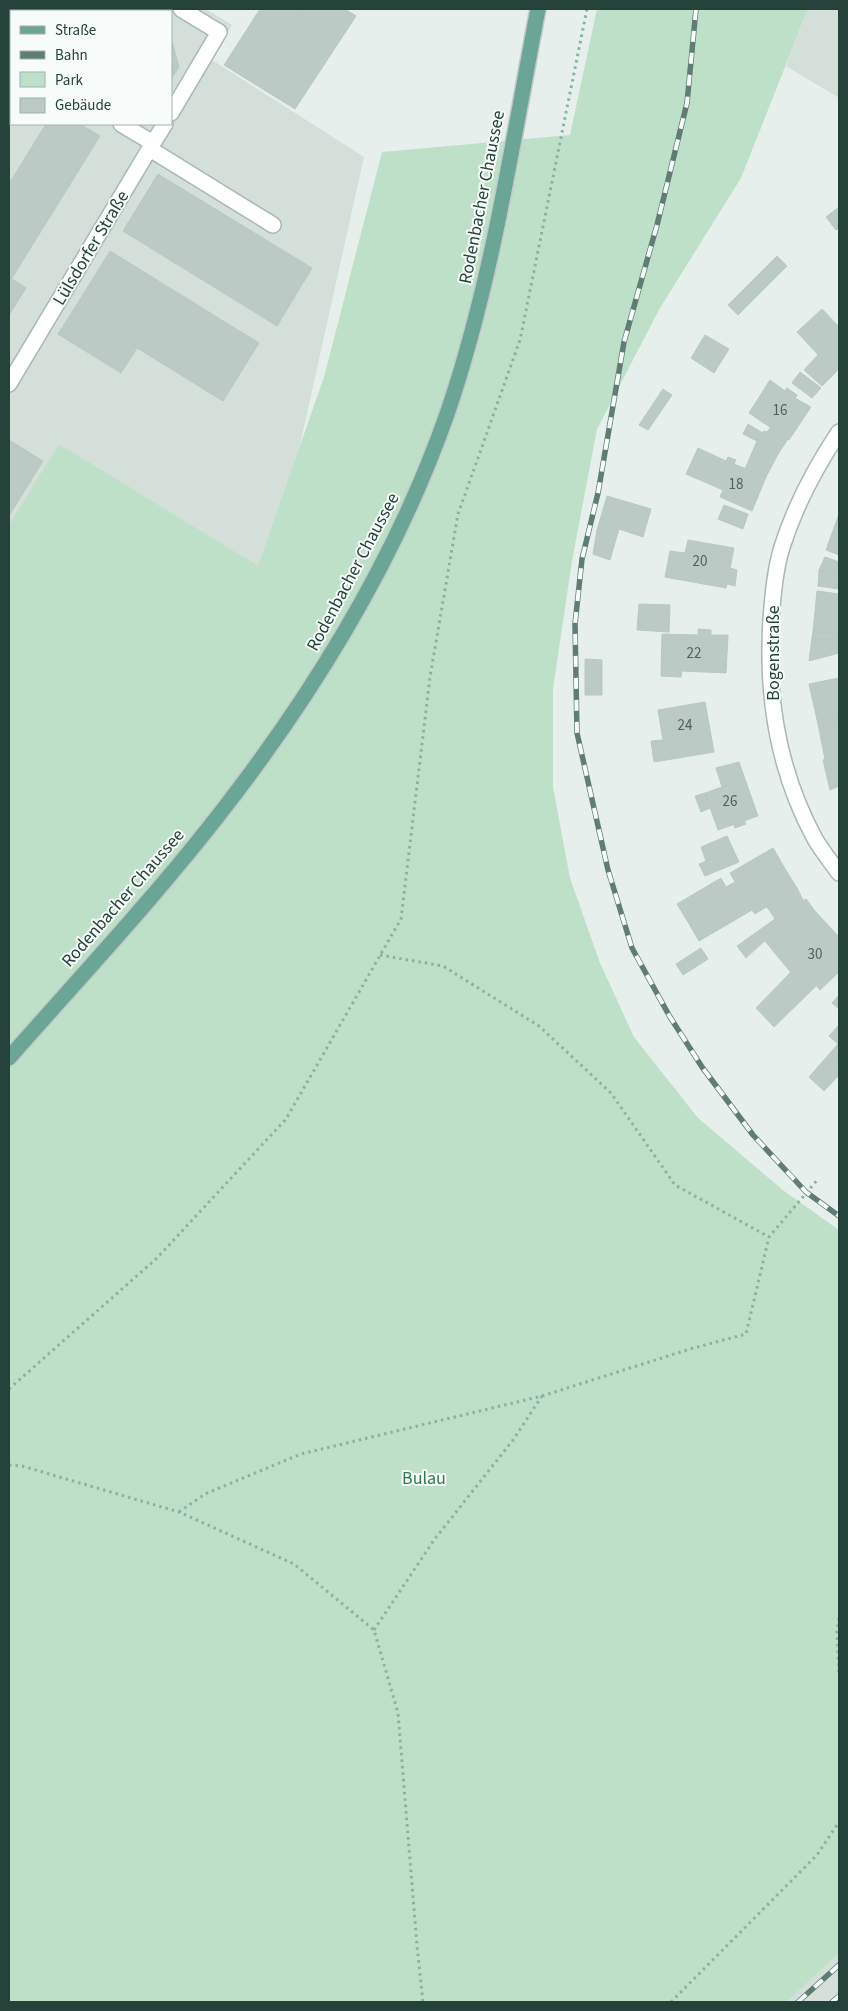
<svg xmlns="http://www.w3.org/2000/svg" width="848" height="2011" font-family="'Source Sans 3',sans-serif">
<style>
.built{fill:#d4dfda;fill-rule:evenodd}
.green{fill:#bfe0c8}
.building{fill:#bbcac4;stroke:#b8c9c2}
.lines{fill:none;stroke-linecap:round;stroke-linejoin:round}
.minor-casing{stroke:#a8b8b2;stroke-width:18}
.major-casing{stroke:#c2cac8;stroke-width:18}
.path{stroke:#86b3a5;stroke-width:3;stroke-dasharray:2.5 4;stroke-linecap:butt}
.minor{stroke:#fff;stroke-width:15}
.major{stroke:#6aa596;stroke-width:15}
.rail-casing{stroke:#5f7d75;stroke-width:5.5}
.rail{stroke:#f7fbf9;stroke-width:4;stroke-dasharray:11;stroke-linecap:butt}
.labels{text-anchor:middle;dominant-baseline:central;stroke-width:4;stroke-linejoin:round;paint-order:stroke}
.number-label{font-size:15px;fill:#4a645c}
.street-label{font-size:18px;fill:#24423a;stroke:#f7fbf9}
.park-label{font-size:18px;fill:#2d7a4b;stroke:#f7fbf9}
</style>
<rect width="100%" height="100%" fill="#e6efeb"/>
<path class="built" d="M 9,9 L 206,9 L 232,25 L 212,60 L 364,157 L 270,580 L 9,871 ZM 11,11 L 171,11 L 171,124 L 11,124 Z
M 808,9 L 839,9 L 839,98 L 786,66 Z
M 839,1953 L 839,2002 L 787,2002 Z"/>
<path class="green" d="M 597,9 L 808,9 L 741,178 L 660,308 L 597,429 L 572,561 L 553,689 L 553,787 L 570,878 L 600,963 L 634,1037 L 698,1118 L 784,1191 L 839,1230 L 839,1953 L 787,2002 L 9,2002 L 9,525 L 59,444 L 258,566 L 324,377 L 382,152 L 570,135 Z"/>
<path class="building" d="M 9,9 L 127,9 L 131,11 L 11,11 L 11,13 L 9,12 Z
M 260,9 L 301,9 L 253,83 L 224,65 Z
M 301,9 L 345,9 L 356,16 L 295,109 L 253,83 Z
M 171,38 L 179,67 L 171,79 Z
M 46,124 L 80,124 L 100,136 L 12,278 L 9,277 L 9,184 Z
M 158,174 L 312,268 L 277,326 L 123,231 Z
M 839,207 L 839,228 L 836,230 L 826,217 Z
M 110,251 L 259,343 L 223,401 L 74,309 Z
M 777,256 L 787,266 L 738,315 L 728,305 Z
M 9,277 L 26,288 L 9,315 Z
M 74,309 L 137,348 L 121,373 L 58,334 Z
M 822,309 L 839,327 L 839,368 L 835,373 L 797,332 Z
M 705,335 L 729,349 L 714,373 L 691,358 Z
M 818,355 L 835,373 L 822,386 L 804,370 Z
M 800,372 L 821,388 L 812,398 L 792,383 Z
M 770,380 L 785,391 L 787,388 L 797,395 L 795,398 L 811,407 L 789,440 L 749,413 Z
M 663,389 L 672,395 L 648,430 L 639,425 Z
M 748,424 L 763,433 L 757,441 L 743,434 Z
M 770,428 L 788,439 L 778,454 L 757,441 L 764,431 L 767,432 Z
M 9,440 L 43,461 L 9,516 Z
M 757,441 L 778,454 L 766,477 L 745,469 Z
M 698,448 L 726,461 L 728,457 L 736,460 L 734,464 L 766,477 L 752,511 L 720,497 L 723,490 L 686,474 Z
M 607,496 L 651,509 L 643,537 L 619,529 L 610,560 L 593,554 L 597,530 Z
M 724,505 L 748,514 L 743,529 L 718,519 Z
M 839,514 L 839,555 L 826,550 Z
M 688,540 L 734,548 L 730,568 L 737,570 L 735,586 L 727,584 L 726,588 L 665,577 L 670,551 L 685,553 Z
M 825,557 L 839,562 L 839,574 L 819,570 Z
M 819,570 L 839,574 L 839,589 L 818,586 Z
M 817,591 L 839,594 L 839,634 L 813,631 Z
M 639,604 L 670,605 L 669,632 L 637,630 Z
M 698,629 L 711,630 L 711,635 L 728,635 L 726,673 L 682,671 L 681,677 L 661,676 L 662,634 L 698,635 Z
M 813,631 L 839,634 L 839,641 L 812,638 Z
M 812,638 L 839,641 L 839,653 L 809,661 Z
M 585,659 L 602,660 L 602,695 L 585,695 Z
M 839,678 L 839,720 L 818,724 L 809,684 Z
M 705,702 L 714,752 L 654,762 L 651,741 L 663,740 L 658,710 Z
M 839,720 L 839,786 L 830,790 L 823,760 L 825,759 L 818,724 Z
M 739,762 L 745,779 L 722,787 L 716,768 Z
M 745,779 L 758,816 L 718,830 L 705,793 Z
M 705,793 L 710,808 L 701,812 L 695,796 Z
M 744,820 L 746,824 L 735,828 L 734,824 Z
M 727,836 L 733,849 L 706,861 L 701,847 Z
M 773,848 L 784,867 L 688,922 L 677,904 L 721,878 L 726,887 L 735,882 L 730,873 Z
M 733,849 L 739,862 L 705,876 L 699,864 Z
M 784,867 L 797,888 L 755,914 L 752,910 L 699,941 L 688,922 Z
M 797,888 L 803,900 L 775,919 L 767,907 Z
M 806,899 L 815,911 L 780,942 L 774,933 L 782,925 L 775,919 Z
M 815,911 L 839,937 L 839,972 L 820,990 L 780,942 Z
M 775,919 L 782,925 L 746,958 L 737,946 Z
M 774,933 L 801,967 L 793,975 L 765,941 Z
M 701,948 L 708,959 L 683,975 L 676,964 Z
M 801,967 L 816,986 L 774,1027 L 756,1008 L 791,972 L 793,975 Z
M 839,995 L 839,1009 L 832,1003 Z
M 839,1025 L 839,1045 L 829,1036 Z
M 838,1044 L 839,1075 L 824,1091 L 809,1077 Z"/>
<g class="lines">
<g class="minor-casing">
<path id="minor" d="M 9,55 L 11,57
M 171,113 L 219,32 L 181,9
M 153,143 L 165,124
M 150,149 L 273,225
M 9,384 L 153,143 L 121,124
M 839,432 C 815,468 795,506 782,547 C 775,570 773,595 771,619 C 766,696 778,771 815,839 C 822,851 831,862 839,873"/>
</g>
<g class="major-casing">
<path id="major" d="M 9,1058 C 82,975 158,894 225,807 C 317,688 397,557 447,414 C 492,283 512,144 538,9"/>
</g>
<path class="path" d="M 380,955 L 443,966 L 539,1026 L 611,1093 L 675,1185 L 769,1237
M 9,1389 L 157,1258 L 286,1119 L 401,919 L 430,677 L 458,514 L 520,340 L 587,9
M 9,1465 L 22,1466 L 179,1512 L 294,1564 L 374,1630 L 398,1713 L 417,1946 L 423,2002
M 179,1512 L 205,1494 L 301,1454 L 542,1396 L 690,1349 L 746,1334 L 769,1237 L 818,1179
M 839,1618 L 837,1631 L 839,1674
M 374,1630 L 434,1540 L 513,1440 L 542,1396
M 671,2002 L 817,1855 L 839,1822"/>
<use href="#minor" class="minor"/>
<use href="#major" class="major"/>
<g class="rail-casing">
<path id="rail" d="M 696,9 L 687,103 L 657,225 L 624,342 L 598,493 L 582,559 L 575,624 L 577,733 L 608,870 L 632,948 L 670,1017 L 702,1067 L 753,1135 L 806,1192 L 839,1216
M 798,2002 L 839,1965
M 832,2002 L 839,1996"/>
</g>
<use href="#rail" class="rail"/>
</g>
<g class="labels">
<g class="number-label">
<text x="780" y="410">16</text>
<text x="736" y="484">18</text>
<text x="700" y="561">20</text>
<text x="694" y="653">22</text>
<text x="685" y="725">24</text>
<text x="730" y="801">26</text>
<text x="815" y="954">30</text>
</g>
<g class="street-label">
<text transform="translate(482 197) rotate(-79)">Rodenbacher Chaussee</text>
<text transform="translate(91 248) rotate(-59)">Lülsdorfer Straße</text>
<text transform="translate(353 572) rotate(-62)">Rodenbacher Chaussee</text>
<text transform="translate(773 653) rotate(-90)">Bogenstraße</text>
<text transform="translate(123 898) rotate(-49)">Rodenbacher Chaussee</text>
</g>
<g class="park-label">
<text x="424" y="1478">Bulau</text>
</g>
</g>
<rect width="848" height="2011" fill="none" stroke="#24423a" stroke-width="20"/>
<rect x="10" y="10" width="162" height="115" fill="#f7fbf9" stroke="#a3b1ad"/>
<rect x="20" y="26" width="25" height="8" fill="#6aa596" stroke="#a3b1ad"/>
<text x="55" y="35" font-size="15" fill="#24423a">Straße</text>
<rect x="20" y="51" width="25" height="8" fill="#5f7d75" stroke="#a3b1ad"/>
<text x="55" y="60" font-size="15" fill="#24423a">Bahn</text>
<rect x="20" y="72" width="25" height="15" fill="#bfe0c8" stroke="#a3b1ad"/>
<text x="55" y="85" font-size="15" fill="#24423a">Park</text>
<rect x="20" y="98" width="25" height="15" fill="#bbcac4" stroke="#a3b1ad"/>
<text x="55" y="110" font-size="15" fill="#24423a">Gebäude</text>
</svg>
